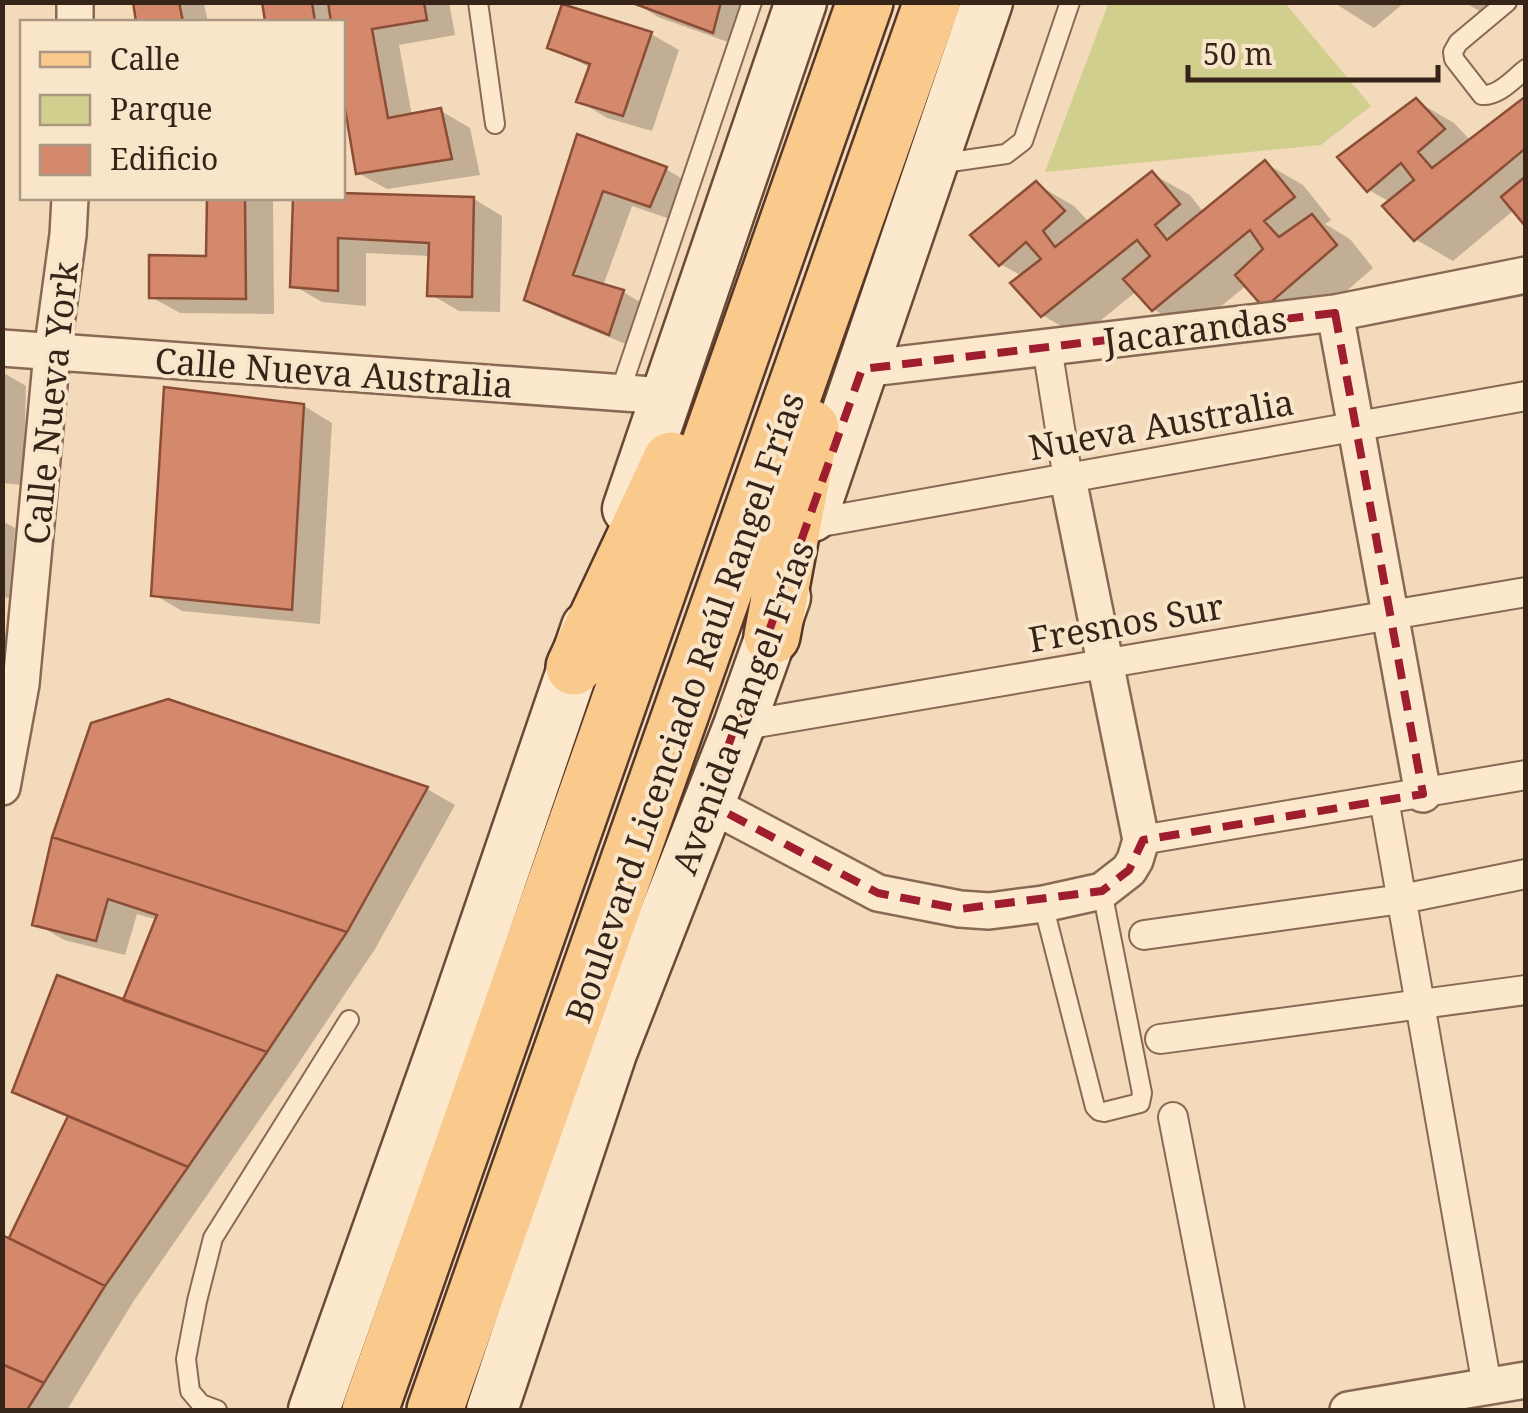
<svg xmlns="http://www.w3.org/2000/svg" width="1528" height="1413" font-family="'Noto Serif',serif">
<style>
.green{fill:#d0cf8d}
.shadow{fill:#0003}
.building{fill:#d4896c;stroke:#8b4d36;stroke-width:2.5}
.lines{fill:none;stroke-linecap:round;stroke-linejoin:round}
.service-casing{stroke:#896953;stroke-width:22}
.pedestrian-casing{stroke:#896953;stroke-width:32}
.minor-casing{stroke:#896953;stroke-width:40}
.secondary-casing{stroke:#6b4a36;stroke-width:55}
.primary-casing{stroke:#563728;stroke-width:60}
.service{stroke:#fce8cd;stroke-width:18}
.pedestrian{stroke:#fce8cd;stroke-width:28}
.minor{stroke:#fce8cd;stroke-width:35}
.secondary{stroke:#fce8cd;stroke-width:50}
.primary{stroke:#fac98c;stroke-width:55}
.marked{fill:none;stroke:#9e1d2f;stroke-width:8;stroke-dasharray:20 12;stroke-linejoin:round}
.labels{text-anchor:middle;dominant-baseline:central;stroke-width:8;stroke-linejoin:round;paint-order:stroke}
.street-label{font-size:35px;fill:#372419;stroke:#f8e5ca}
</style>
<rect width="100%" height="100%" fill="#f2daba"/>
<path class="green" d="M 1109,2 L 1285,3 L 1371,106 L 1321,145 L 1045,172 Z"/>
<path class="shadow" d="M 135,2 L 202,2 L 204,4 L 208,22 L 139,22 Z
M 265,2 L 449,2 L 455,35 L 399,45 L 412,116 L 441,111 L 470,128 L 480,175 L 387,189 L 358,173 L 342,22 L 268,22 Z
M 634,2 L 754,2 L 742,47 L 658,17 Z
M 1333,2 L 1405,2 L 1374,28 Z
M 1464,2 L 1505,2 L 1488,16 Z
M 651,34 L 679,50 L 652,131 L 607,118 L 579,101 L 591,68 L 550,47 Z
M 1526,100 L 1526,223 L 1514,210 L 1453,261 L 1415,239 L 1390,202 L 1369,190 L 1416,101 L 1454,123 L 1471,141 Z
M 579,138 L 666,169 L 694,186 L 679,222 L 632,206 L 603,286 L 623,292 L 652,309 L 638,349 L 555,315 L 527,299 Z
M 1265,163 L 1303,185 L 1331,220 L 1325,224 L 1350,239 L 1373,268 L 1304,328 L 1266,306 L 1247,285 L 1191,331 L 1153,309 L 1137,291 L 1080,337 L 1042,315 L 1022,276 L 1000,264 L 1036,184 L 1074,206 L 1090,223 L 1152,174 L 1190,195 L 1204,213 Z
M 209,198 L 273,198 L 274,314 L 180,313 L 151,297 L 208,258 Z
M 295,198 L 474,199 L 502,216 L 500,312 L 459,311 L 430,294 L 431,256 L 366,253 L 366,306 L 322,302 L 293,285 Z
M 2,372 L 26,386 L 23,485 L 2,483 Z
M 304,406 L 332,423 L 320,624 L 182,611 L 153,594 Z
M 2,521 L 15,528 L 9,598 L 2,597 Z
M 427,789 L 455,805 L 375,949 L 296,1067 L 133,1302 L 67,1410 L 2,1410 L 2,1238 L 10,1242 L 69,1118 L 43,1107 L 15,1091 L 124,1004 L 158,920 L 137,914 L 125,955 L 64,940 L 35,923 Z"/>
<path class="building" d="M 133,2 L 179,2 L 183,22 L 136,22 Z
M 262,2 L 312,2 L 315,22 L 256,22 L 265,21 Z
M 328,2 L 424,2 L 427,20 L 372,29 L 388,118 L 441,108 L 452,159 L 356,174 L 342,91 L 342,22 L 331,22 Z
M 630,2 L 721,2 L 713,33 Z
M 562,4 L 652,32 L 623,116 L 576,102 L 590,64 L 547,48 Z
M 1526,96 L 1526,148 L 1414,241 L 1382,206 L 1414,180 L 1401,163 L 1367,192 L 1337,157 L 1416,98 L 1445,129 L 1418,152 L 1432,168 Z
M 577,134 L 667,167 L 650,207 L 603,191 L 573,275 L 624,290 L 609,335 L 524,300 Z
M 1265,160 L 1295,197 L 1264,221 L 1279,237 L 1312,214 L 1337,245 L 1264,308 L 1235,275 L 1263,249 L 1250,230 L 1152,311 L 1123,279 L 1150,256 L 1137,240 L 1041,317 L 1010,283 L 1041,259 L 1026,242 L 999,266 L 970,235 L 1036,181 L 1065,211 L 1043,231 L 1055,247 L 1152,171 L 1180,204 L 1155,225 L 1167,240 Z
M 1526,176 L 1526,227 L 1501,197 Z
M 342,193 L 474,197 L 472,297 L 427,296 L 429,243 L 338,238 L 338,291 L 290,287 L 293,198 L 342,198 Z
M 207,198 L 245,198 L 246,299 L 149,298 L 149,255 L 206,256 Z
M 164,387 L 304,404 L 292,610 L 151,596 Z
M 168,699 L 428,787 L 347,932 L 52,837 L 91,723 Z
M 52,837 L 347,932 L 267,1052 L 123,1000 L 157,915 L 108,899 L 96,941 L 32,925 Z
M 57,975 L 267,1052 L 188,1167 L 12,1092 Z
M 68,1116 L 188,1167 L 105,1286 L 9,1238 Z
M 2,1235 L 105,1286 L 44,1383 L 2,1364 Z
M 2,1364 L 44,1383 L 27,1410 L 2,1410 Z"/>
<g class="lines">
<g class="service-casing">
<path id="service" d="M 478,2 L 495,124
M 1507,2 L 1458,43 L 1453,52 L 1454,59 L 1482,95 C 1499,96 1513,79 1526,69
M 937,164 L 1006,154 L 1023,141 L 1070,2
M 620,392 L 752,2
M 1043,904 L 1095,1107 L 1099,1111 L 1104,1112 L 1140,1103 L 1142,1093 L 1102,891
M 217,1410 L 201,1404 L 190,1391 L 186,1359 L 197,1301 L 213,1238 L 349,1020"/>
</g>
<g class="pedestrian-casing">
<path id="pedestrian" d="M 1047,347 L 1068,479
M 810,524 L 1526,396
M 739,726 L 1526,592
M 1384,799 L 1487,1386
M 1141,840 L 1526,775
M 1144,935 L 1402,899 L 1526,874
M 1160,1039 L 1526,990
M 1173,1117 L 1230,1410"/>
</g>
<g class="minor-casing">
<path id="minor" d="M 75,2 L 75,22
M 1335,313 L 1423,794
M 2,348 L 666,396
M 862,369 L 1335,313 L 1526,275
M 2,787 L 21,684 L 52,353 L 68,235 L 70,198
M 708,803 L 878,893 L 960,909 L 989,911 L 1043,904 L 1102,891 L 1129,870 L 1135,860 L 1141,840 L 1068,479
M 1348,1410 L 1526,1380"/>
</g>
<g class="secondary-casing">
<path id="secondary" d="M 628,509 L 801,2
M 812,516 L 987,2
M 314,1410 L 452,1022 L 587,627
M 492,1410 L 611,1053 L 739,726 L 785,597"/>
</g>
<g class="primary-casing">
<path id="primary" d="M 772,636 L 811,428
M 574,667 L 671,460
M 370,1410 L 865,2
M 435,1410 L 932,2"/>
</g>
<use href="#service" class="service"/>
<use href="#pedestrian" class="pedestrian"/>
<use href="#minor" class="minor"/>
<use href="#secondary" class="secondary"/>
<use href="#primary" class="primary"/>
</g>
<path class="marked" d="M 1335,313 L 1423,794 L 1143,840 L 1129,870 L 1102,891 L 960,909 L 878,893 L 708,803 L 862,369 Z"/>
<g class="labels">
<g class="street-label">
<text transform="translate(1195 329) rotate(-7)">Jacarandas</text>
<text transform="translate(334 372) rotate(4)">Calle Nueva Australia</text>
<text transform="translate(50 403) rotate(-84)">Calle Nueva York</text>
<text transform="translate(1161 424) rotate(-10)">Nueva Australia</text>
<text transform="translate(1126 622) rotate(-10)">Fresnos Sur</text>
<text transform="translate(684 707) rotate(-71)">Boulevard Licenciado Raúl Rangel Frías</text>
<text transform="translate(742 707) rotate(-70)">Avenida Rangel Frías</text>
</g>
</g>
<rect width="1528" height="1413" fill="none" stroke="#372419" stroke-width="10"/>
<rect x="20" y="20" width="325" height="180" fill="#f8e5ca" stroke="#ab9883" stroke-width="2.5"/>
<rect x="40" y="52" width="50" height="15" fill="#fac98c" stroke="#ab9883" stroke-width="2.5"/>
<text x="110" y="70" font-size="30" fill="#372419">Calle</text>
<rect x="40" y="95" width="50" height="30" fill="#d0cf8d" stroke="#ab9883" stroke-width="2.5"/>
<text x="110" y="120" font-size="30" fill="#372419">Parque</text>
<rect x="40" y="145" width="50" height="30" fill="#d4896c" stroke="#ab9883" stroke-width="2.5"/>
<text x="110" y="170" font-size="30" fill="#372419">Edificio</text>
<path d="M1188 65v15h250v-15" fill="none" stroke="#372419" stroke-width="5"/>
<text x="1203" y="65" font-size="30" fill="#372419" stroke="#f8e5ca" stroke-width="8" paint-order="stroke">50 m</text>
</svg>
